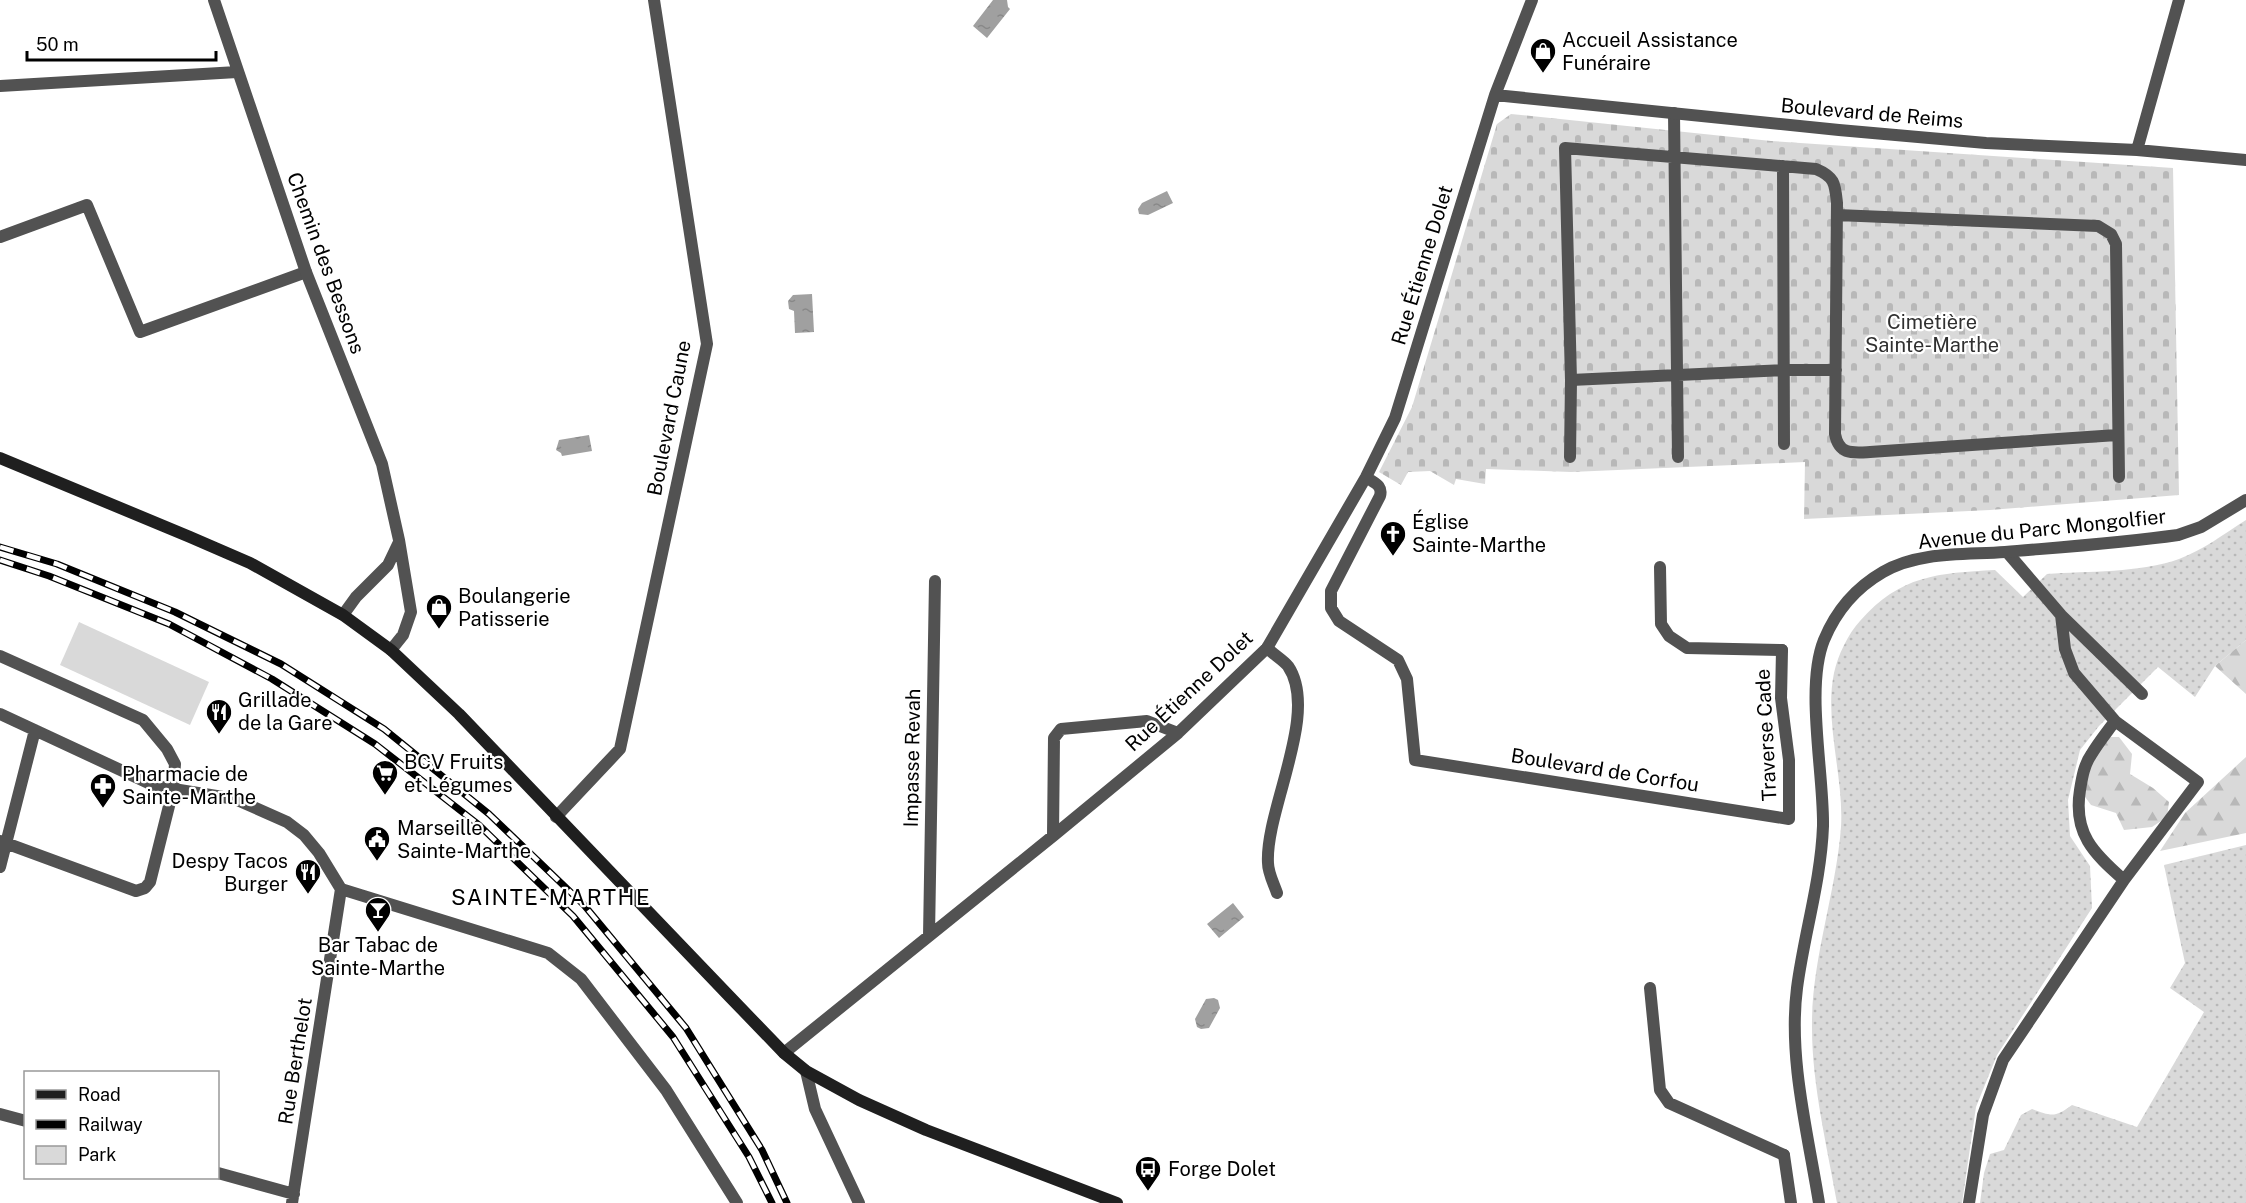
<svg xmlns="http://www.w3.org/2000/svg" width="2246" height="1203" font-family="'Public Sans',sans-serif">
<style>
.green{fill:url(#green-dots)}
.forest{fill:url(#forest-firs)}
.cemetery{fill:url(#cemetery-stones)}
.pitch{fill:#d9d9d9}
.water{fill:url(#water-ripples)}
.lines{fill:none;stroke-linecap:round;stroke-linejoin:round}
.lane{stroke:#525252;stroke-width:12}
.street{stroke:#525252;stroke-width:12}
.secondary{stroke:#1f1f1f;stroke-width:12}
.rail-casing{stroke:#000;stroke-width:7}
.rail{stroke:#fff;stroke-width:4.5;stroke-dasharray:14;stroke-linecap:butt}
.labels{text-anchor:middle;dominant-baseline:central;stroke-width:4.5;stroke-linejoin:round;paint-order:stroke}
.poi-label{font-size:20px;fill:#000;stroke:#fff;text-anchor:start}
.street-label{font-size:20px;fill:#000;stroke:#fff}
.park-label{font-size:20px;fill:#303030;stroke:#fff}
.quarter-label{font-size:22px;letter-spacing:1.5px;fill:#000;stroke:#fff}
</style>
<defs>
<pattern id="green-dots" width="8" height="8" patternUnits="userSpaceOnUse" patternTransform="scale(1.5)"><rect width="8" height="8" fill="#d9d9d9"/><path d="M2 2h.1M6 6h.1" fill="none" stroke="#b8b8b8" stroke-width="1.8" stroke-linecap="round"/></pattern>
<pattern id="forest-firs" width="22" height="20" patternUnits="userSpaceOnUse" patternTransform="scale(1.5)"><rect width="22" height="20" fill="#d9d9d9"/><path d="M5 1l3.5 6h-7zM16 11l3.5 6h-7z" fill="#b8b8b8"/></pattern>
<pattern id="cemetery-stones" width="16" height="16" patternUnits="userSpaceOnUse" patternTransform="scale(1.5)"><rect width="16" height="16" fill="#d9d9d9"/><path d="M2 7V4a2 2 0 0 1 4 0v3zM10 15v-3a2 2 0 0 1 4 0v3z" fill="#b8b8b8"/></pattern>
<pattern id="water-ripples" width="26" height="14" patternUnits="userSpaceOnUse" patternTransform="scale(1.5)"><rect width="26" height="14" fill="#a0a0a0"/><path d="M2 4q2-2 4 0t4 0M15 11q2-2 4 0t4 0" fill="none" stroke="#888"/></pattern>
</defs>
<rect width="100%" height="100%" fill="#fff"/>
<path class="green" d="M 2246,520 L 2246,640 L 2215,666 L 2195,697 L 2158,667 L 2099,726 L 2080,750 L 2068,800 L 2070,836 L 2090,866 L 2092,908 L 1997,1055 L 1976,1107 L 1962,1203 L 1837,1203 C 1827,1146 1812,1085 1812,1028 C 1811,961 1836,894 1841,827 C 1844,777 1824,722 1834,673 C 1838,655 1848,634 1860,621 C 1900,575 1939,573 1995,570 L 2023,597 L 2047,574 C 2087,571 2141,573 2179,559 C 2203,550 2224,534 2246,520 Z
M 2246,845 L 2246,1203 L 1980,1203 L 1984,1173 L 1990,1154 L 2004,1150 L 2021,1115 L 2032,1109 C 2051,1116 2055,1118 2072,1105 L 2137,1127 L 2204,1012 L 2170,988 L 2185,963 L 2164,865 Z"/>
<path class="forest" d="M 2246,640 L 2246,694 L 2215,666 Z
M 2096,737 L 2119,737 L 2132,754 L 2130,774 L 2153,788 L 2169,802 L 2167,817 L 2152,827 L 2124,830 L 2116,813 L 2091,805 L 2077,786 Z
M 2246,757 L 2246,833 L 2160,851 L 2185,813 Z"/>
<path class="cemetery" d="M 1511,114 L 1771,141 L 2173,168 L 2179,495 L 1990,510 L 1804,519 L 1805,462 L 1571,472 L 1486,469 L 1485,484 L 1456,479 L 1454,485 L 1430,471 L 1408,472 L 1401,485 L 1379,472 L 1412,407 L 1497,124 Z"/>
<path class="pitch" d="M 79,622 L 209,682 L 190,725 L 60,665 Z"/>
<path class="water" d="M 993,0 L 1007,0 L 1008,7 L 1010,9 L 987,38 L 973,26 Z
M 1167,191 L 1173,203 L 1148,215 L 1139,214 L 1138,209 L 1142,203 Z
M 812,294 L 814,332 L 795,333 L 794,311 L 789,309 L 788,301 L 793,295 Z
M 589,435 L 592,451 L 562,456 L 561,453 L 556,450 L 559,440 Z
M 1233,903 L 1244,917 L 1219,938 L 1207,924 Z
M 1214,998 L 1218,1000 L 1220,1008 L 1209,1028 L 1201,1029 L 1197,1027 L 1195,1019 L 1206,999 Z"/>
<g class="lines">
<path class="lane" d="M 1674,113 L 1678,457
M 1783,166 L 1784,444
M 1837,215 L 2098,226 L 2111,234 L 2116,244 L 2119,477
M 0,237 L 87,205 L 140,332 L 306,272
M 1571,380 L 1784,370 L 1836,370
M 1570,457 L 1571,380 L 1565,148 L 1816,169 C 1835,177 1835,184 1837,203 L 1835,434 C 1839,455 1852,453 1870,452 L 2117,435
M 1660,567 L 1661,624 L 1669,636 L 1687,648 L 1782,650
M 2061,615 L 2142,694
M 1267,648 C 1273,654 1283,660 1288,666 C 1320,713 1265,810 1268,863 C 1268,873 1274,884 1277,893
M 0,656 L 143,720 L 167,749 L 175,764 L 173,790
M 2115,721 C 2107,732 2098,743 2091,755 C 2084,765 2082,778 2080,790 C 2073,833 2093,853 2124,880
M 1650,988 L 1660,1090 L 1669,1103 L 1784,1155
M 806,1071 L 815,1109 L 859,1203
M 1969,1203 L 1983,1115 L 2003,1060 L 2124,880 L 2198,782 L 2115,721 L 2074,673 L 2065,649 L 2061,615 L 2007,552"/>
<path class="street" d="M 214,0 L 306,272 L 382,464 L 399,540 L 411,612 L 403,635 L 391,650
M 0,86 L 237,72
M 1495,95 L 1839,130 L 1986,143 L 2137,150 L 2246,160
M 2137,150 L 2179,0
M 1366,477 C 1374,483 1383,485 1380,496 L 1331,591 L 1331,608 L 1339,621 L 1398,660 L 1407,679 L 1415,760 L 1789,819 L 1789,760 L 1781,698 L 1782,650
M 343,615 L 356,597 L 388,565 L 399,542
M 0,714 L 155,786 L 235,799 L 287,822 L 304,835 L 319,853 L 341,889
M 556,817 L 620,749 L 707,344 L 654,0
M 1053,836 L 1054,738 L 1061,729 L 1147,721 L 1178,733
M 0,841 L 136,891 L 145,888 L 150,882 L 173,790
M 0,867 L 35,730
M 341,889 L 548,953 L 581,979 L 666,1090 L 737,1203
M 929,936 L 935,581
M 784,1053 L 1053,836 L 1178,733 L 1267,648 L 1366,477 L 1395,418 L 1495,95 L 1532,0
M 0,1114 L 26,1121
M 1784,1155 L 1791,1203
M 218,1173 L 294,1194
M 292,1203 L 341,889
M 1819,1203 C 1808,1134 1788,1058 1797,988 C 1804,934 1821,881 1823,826 C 1824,774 1805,687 1824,640 C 1836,611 1857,587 1883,572 C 1919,551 1966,555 2005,552 C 2063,547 2121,543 2178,535 L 2201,527 L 2246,500"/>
<path class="secondary" d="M 0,458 L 190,537 L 250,563 L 343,615 L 391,650 L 459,714 L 730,997 L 784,1053 L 806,1071 L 859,1100 L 926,1130 L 1117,1203"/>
<g class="rail-casing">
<path id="rail" d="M 0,547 L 57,564 L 175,612 L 281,664 L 384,729 L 489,814 L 584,905 L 686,1028 L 762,1150 L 787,1203
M 0,560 L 49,576 L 169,624 L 272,679 L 375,744 L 479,825 L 573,916 L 673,1037 L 749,1157 L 772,1203"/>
</g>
<use href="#rail" class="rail"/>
</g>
<defs>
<g id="shop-pin" transform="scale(1.35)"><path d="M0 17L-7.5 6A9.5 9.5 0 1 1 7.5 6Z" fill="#000" stroke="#fff"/><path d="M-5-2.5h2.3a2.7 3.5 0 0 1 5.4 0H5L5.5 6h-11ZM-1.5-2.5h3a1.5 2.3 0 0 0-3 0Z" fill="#fff"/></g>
<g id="church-pin" transform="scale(1.35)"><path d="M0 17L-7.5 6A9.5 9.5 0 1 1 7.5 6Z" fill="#000" stroke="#fff"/><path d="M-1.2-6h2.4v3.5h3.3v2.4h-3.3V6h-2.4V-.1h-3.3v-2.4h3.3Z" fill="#fff"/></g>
<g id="restaurant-pin" transform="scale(1.35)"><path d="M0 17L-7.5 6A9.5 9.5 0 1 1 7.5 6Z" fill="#000" stroke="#fff"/><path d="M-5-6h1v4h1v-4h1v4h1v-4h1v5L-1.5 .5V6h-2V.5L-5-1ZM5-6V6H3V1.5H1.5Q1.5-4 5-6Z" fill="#fff"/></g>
<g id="supermarket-pin" transform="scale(1.35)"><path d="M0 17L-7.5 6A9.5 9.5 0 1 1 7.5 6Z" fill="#000" stroke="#fff"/><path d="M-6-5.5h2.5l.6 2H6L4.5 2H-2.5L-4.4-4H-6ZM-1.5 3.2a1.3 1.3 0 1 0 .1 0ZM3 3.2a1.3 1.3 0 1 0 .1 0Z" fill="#fff"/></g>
<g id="pharmacy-pin" transform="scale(1.35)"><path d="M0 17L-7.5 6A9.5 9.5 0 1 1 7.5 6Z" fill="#000" stroke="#fff"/><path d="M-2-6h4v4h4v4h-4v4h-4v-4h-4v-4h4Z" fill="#fff"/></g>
<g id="civic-pin" transform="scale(1.35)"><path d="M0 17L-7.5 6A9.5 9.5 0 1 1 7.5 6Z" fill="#000" stroke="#fff"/><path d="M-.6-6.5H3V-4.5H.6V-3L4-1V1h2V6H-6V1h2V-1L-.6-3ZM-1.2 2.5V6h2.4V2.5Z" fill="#fff"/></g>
<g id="bar-pin" transform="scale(1.35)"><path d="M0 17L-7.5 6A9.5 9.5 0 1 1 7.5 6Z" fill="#000" stroke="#fff"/><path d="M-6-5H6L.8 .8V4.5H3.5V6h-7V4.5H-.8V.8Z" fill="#fff"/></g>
<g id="bus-pin" transform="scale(1.35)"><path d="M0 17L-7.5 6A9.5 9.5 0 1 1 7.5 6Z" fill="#000" stroke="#fff"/><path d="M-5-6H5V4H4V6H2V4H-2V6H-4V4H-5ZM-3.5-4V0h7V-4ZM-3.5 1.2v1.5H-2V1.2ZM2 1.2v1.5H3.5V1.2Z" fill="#fff"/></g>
</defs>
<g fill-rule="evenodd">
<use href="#shop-pin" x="1543" y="51"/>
<use href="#church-pin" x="1393" y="534"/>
<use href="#shop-pin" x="439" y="607"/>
<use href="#restaurant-pin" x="219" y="712"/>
<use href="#supermarket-pin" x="385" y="773"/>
<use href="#pharmacy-pin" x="103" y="786"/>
<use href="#civic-pin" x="377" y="839"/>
<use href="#restaurant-pin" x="308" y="872"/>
<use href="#bar-pin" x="378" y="910"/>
<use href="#bus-pin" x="1148" y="1169"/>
</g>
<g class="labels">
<g class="poi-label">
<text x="1562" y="40">Accueil Assistance<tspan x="1562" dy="23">Funéraire</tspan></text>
<text x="1412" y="522">Église<tspan x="1412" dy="23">Sainte-Marthe</tspan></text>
<text x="458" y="596">Boulangerie<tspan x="458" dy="23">Patisserie</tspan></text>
<text x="238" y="700">Grillade<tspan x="238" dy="23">de la Gare</tspan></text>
<text x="404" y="762">BCV Fruits<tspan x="404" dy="23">et Légumes</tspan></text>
<text x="122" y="774">Pharmacie de<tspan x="122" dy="23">Sainte-Marthe</tspan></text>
<text x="397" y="828">Marseille<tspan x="397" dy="23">Sainte-Marthe</tspan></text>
<text x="288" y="861" text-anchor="end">Despy Tacos<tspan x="288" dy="23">Burger</tspan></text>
<text x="378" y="945" text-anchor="middle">Bar Tabac de<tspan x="378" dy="23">Sainte-Marthe</tspan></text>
<text x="1168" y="1169">Forge Dolet</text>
</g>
<g class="street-label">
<text transform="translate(1872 113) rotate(5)">Boulevard de Reims</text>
<text transform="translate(326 263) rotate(70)">Chemin des Bessons</text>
<text transform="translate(1422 265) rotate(-73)">Rue Étienne Dolet</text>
<text transform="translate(669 418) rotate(-79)">Boulevard Caune</text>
<text transform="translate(2042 529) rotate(-6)">Avenue du Parc Mongolfier</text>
<text transform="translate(1189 691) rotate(-43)">Rue Étienne Dolet</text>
<text transform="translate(1766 735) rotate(-93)">Traverse Cade</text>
<text transform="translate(912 758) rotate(-89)">Impasse Revah</text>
<text transform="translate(1605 770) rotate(9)">Boulevard de Corfou</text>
<text transform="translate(295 1061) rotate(-81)">Rue Berthelot</text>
</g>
<g class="park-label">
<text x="1932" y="322">Cimetière<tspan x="1932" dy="23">Sainte-Marthe</tspan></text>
</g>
<g class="quarter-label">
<text x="551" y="897">SAINTE-MARTHE</text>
</g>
</g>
<rect x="24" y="1071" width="195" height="108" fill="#ffffff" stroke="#999999" stroke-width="1.5"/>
<rect x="36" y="1090" width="30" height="9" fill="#1f1f1f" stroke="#999999" stroke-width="1.5"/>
<text x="78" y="1101" font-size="18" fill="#000000">Road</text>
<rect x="36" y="1120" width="30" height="9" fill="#000000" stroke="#999999" stroke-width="1.5"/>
<text x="78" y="1131" font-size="18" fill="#000000">Railway</text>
<rect x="36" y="1146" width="30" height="18" fill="#d9d9d9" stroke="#999999" stroke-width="1.5"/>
<text x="78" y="1161" font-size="18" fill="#000000">Park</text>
<path d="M27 51v9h189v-9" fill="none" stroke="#000000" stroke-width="3"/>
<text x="36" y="51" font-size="18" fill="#000000" stroke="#ffffff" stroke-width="4.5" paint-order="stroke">50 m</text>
</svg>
